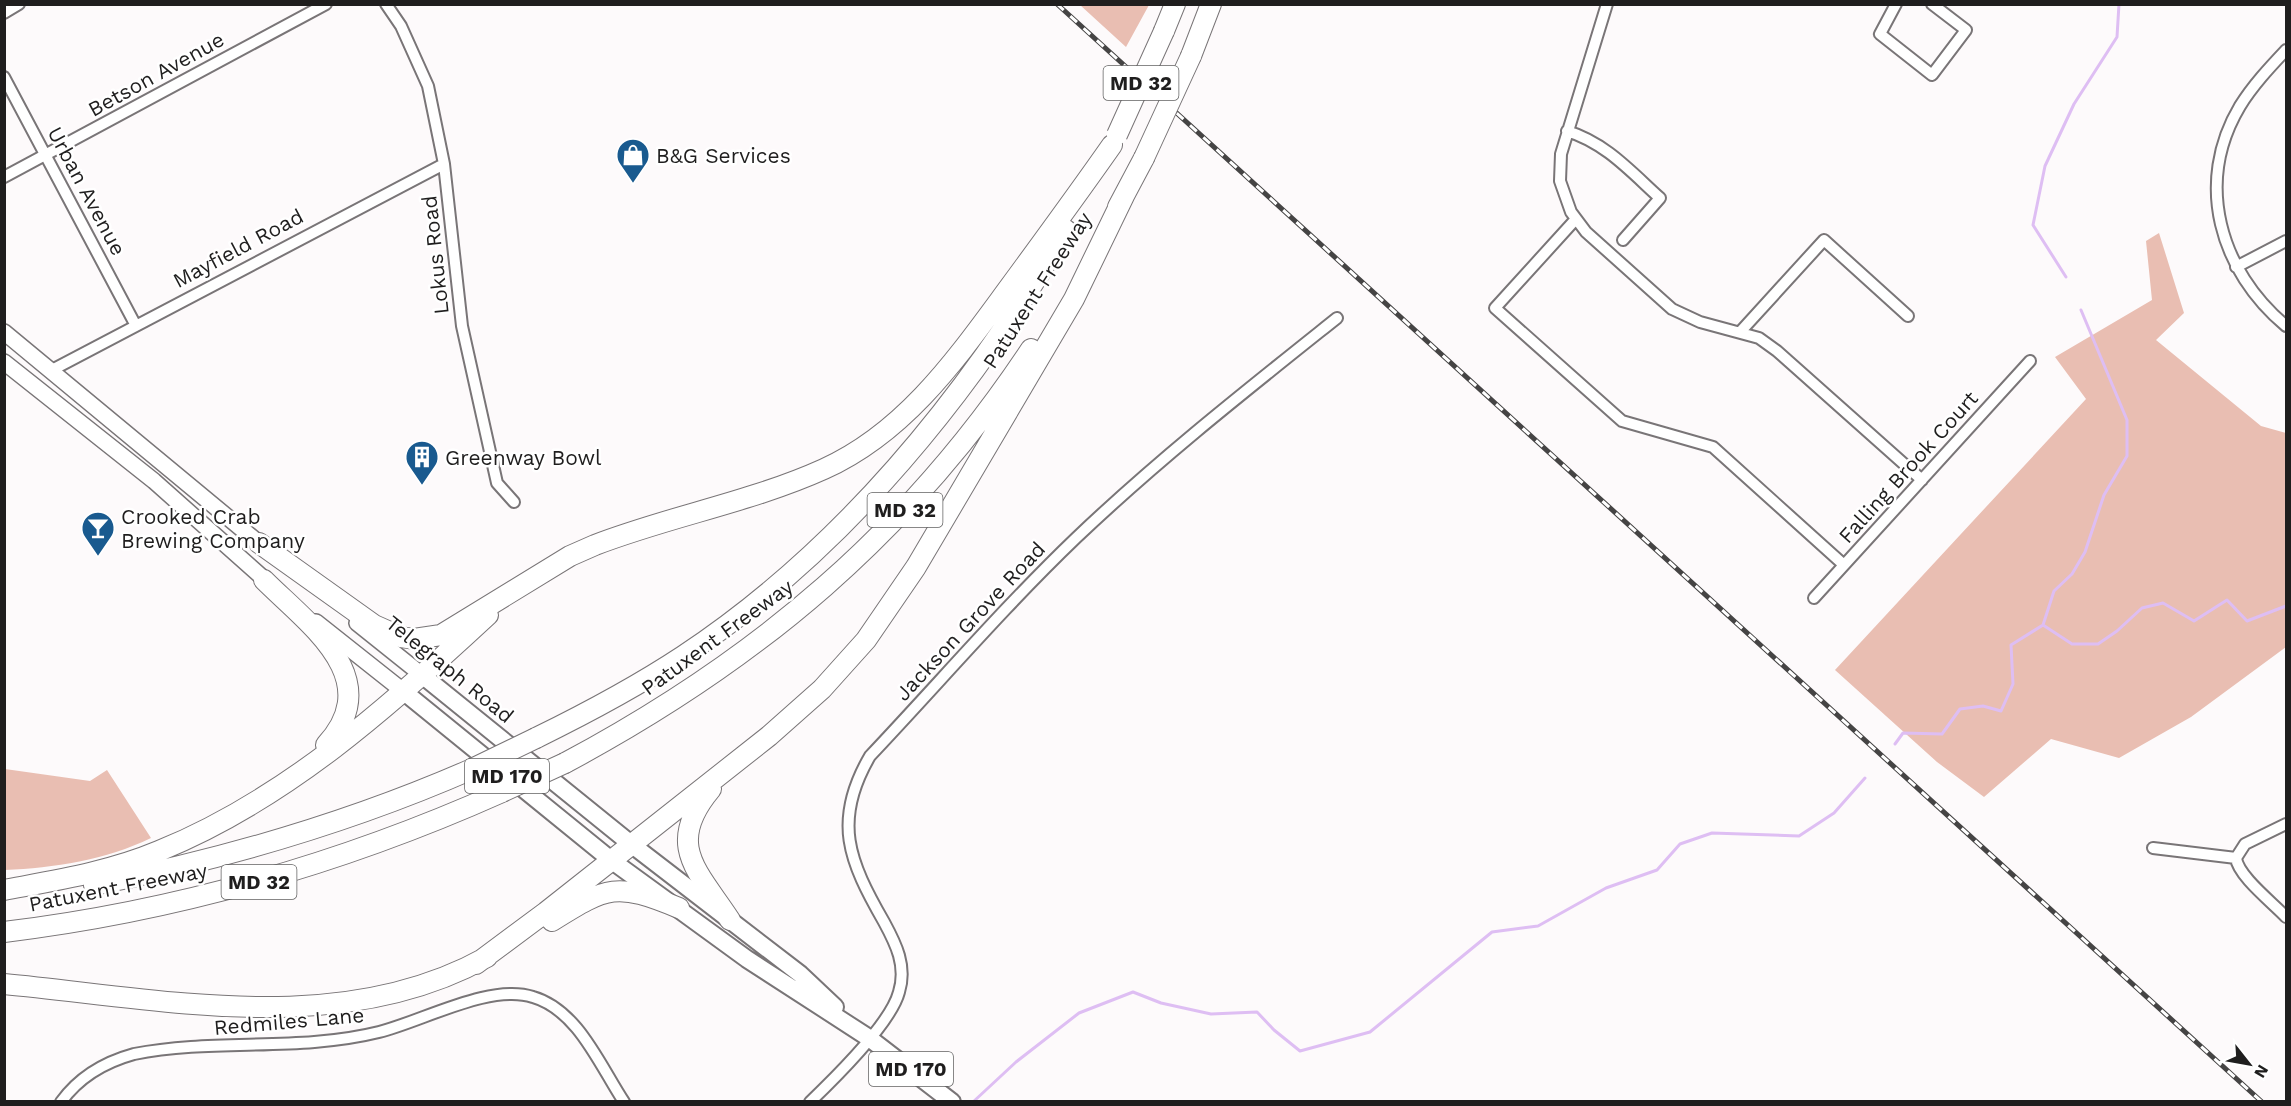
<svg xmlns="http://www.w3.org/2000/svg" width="2291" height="1106" font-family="'Work Sans',sans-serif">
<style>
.green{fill:#e9beb2}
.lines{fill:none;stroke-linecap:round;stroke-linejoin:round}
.stream{stroke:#debef3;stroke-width:3}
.street-casing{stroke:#797577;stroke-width:14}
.secondary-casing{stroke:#797577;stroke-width:18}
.primary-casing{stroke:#797577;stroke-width:20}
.highway-casing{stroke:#797577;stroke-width:22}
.street{stroke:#fff;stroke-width:10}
.secondary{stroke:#fff;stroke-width:15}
.primary{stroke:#fff;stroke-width:16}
.highway{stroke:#fff;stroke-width:20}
.rail-casing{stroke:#454444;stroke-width:5}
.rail{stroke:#fff;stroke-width:3;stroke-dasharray:9;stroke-linecap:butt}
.highway-bridge-casing{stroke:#797577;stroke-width:22;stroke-linecap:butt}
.highway-bridge{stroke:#fff;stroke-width:20}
.labels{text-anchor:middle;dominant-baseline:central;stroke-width:5;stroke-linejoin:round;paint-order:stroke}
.shield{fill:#fff;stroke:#626262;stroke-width:1.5}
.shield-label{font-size:20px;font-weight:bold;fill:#1f1e1e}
.street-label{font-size:21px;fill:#1f1e1e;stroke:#fff}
.poi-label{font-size:21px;fill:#1f1e1e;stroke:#fff;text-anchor:start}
</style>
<rect width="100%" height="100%" fill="#fdfafb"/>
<path class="green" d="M 1080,5 L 1149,5 L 1126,47 Z
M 2159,233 L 2184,313 L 2156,340 L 2261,426 L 2286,433 L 2286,647 L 2191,717 L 2119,758 L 2051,739 L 1984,797 L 1937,762 L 1835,670 L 2086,399 L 2055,357 L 2152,300 L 2146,241 Z
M 5,769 L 90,781 L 107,770 L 151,838 C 106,860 54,868 5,870 Z"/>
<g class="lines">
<path class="stream" d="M 2066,277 L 2033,225 L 2045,166 L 2074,104 L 2117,37 L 2119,4
M 2043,625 L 2072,644 L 2098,644 L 2117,631 L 2142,608 L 2163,603 L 2194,621 L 2227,600 L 2247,621 L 2286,606
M 1895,744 L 1903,733 L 1942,734 L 1960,709 L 1983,706 L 2001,711 L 2013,684 L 2011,645 L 2043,625 L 2054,591 L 2072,574 L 2085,552 L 2104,495 L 2127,456 L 2127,420 L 2081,310
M 973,1102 L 1016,1062 L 1079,1013 L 1133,992 L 1161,1003 L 1211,1014 L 1257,1012 L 1274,1030 L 1300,1051 L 1370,1032 L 1492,932 L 1538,926 L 1606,888 L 1657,870 L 1680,844 L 1712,833 L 1799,836 L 1834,813 L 1865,778"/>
<g class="street-casing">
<path id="street" d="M 386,4 L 401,26 L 428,86 L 444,164 L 462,326 L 497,483 L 514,502
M 1607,4 L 1561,154 L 1560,181 L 1571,212 L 1586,232 L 1672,309 L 1700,322 L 1759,338 L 1777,351 L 1922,480
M 1896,4 L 1880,34 L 1932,75 L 1966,30 L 1932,4
M 4,13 L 19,4
M 2286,50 C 2270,67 2253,85 2240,106 C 2194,183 2220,271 2286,326
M 4,77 L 135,324
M 1567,131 C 1606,143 1631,172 1660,198 L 1623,240
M 4,177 L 326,4
M 1575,220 L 1495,308 L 1622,421 L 1713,447 L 1844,565
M 2236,267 L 2286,241
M 1741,331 L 1824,240 L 1908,316
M 52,370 L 444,164
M 1814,598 L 2030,361
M 2153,848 L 2236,858 C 2238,876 2273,903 2286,917
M 2236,858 L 2245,844 L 2286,824
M 61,1102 C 79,1077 105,1062 134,1054 C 214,1038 299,1052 379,1032 C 423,1021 490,983 533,997 C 578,1010 600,1066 624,1102
M 810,1102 C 835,1078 891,1023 899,992 C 907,966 896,944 884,922 C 849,861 832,821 870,756 C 939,683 1004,607 1076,538 C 1159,459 1248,389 1337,318"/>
</g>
<g class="secondary-casing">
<path id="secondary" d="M 4,332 L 266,549
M 4,362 L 154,481 L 272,586
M 316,622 L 403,691
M 357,623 L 422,675"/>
</g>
<g class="primary-casing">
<path id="primary" d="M 422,675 L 631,844 L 800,974 L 835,1007
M 403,691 L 611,860 L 747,959 L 869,1038 L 952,1102"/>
</g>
<g class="highway-casing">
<path id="highway" d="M 1164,31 L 1175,4
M 1191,56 L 1211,4
M 1118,207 L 1144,158
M 259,543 L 374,625 L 401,637 L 414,639 L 441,635 L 570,556 L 595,545 C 670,516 751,502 824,469 C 904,433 955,361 1005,293 C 1041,244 1077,195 1112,145
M 264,580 C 309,625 387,678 326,745
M 536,738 C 587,713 636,687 683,656 C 845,549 968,396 1066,230
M 565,763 C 758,660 909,533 1031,349
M 711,789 C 664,845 698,871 730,920
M 94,885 C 224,859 351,822 472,769
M 4,890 C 57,880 109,872 159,851 C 285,800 390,706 488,615
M 552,921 C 608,886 616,882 679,908
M 4,932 C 177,911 343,863 502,792
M 476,964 L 546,912 L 769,736 L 822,689 L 866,640 L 916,567 L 1074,299 L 1124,196
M 4,984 C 163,999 340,1039 487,957"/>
</g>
<use href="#street" class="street"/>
<use href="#secondary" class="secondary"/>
<use href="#primary" class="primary"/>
<use href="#highway" class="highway"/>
<g class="rail-casing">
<path id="rail" d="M 1057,4 L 2262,1102"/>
</g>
<use href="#rail" class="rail"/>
<g class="highway-bridge-casing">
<path id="highway-bridge" d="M 1117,135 L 1164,31
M 1144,158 L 1191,56
M 472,769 L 536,738
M 502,792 L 565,763"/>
</g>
<use href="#highway-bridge" class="highway-bridge"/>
</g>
<defs>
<g id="shop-pin" transform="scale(1.725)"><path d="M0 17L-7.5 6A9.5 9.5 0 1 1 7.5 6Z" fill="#195a8f" stroke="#fff"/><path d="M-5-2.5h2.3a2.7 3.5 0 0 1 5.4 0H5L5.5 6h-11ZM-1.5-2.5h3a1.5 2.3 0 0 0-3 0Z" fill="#fff"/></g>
<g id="building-pin" transform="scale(1.725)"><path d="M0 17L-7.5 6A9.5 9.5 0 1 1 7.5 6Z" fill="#195a8f" stroke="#fff"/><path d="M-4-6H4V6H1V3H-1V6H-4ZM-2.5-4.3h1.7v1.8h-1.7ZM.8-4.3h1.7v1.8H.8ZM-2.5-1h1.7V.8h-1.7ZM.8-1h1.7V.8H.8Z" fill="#fff"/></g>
<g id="bar-pin" transform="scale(1.725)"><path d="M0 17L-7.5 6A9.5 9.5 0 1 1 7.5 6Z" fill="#195a8f" stroke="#fff"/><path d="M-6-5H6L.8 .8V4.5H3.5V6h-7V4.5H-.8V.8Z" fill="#fff"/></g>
</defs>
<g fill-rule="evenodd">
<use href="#shop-pin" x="633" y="155"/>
<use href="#building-pin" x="422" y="457"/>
<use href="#bar-pin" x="98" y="528"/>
</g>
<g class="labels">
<g class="shield">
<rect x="1103.5" y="66" width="75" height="34" rx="4.5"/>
<rect x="867.5" y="493" width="75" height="34" rx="4.5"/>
<rect x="465" y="759" width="84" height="34" rx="4.5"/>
<rect x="221.5" y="865" width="75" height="34" rx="4.5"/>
<rect x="869" y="1052" width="84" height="34" rx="4.5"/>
</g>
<g class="shield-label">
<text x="1141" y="83">MD 32</text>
<text x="905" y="510">MD 32</text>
<text x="507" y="776">MD 170</text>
<text x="259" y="882">MD 32</text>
<text x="911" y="1069">MD 170</text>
</g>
<g class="street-label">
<text transform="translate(156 74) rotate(-29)">Betson Avenue</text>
<text transform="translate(87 191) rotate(62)">Urban Avenue</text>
<text transform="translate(238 248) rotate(-28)">Mayfield Road</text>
<text transform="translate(435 255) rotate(-96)">Lokus Road</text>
<text transform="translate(1037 290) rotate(-57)">Patuxent Freeway</text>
<text transform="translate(1908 467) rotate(-48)">Falling Brook Court</text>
<text transform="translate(970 621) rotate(-47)">Jackson Grove Road</text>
<text transform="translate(717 637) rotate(-36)">Patuxent Freeway</text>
<text transform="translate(450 669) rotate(39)">Telegraph Road</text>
<text transform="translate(118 887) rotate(-11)">Patuxent Freeway</text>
<text transform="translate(289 1021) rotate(-5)">Redmiles Lane</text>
</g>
<g class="poi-label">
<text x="656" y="155">B&amp;G Services</text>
<text x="445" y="457">Greenway Bowl</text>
<text x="121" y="516">Crooked Crab<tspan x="121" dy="24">Brewing Company</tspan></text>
</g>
</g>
<rect width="2291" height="1106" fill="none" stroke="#1f1e1e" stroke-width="12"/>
<g transform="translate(2249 1064) rotate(121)" stroke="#ffffff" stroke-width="4.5" paint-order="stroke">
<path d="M0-4.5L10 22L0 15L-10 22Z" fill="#1f1e1e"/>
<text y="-9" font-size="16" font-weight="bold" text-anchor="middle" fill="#1f1e1e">N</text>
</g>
</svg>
